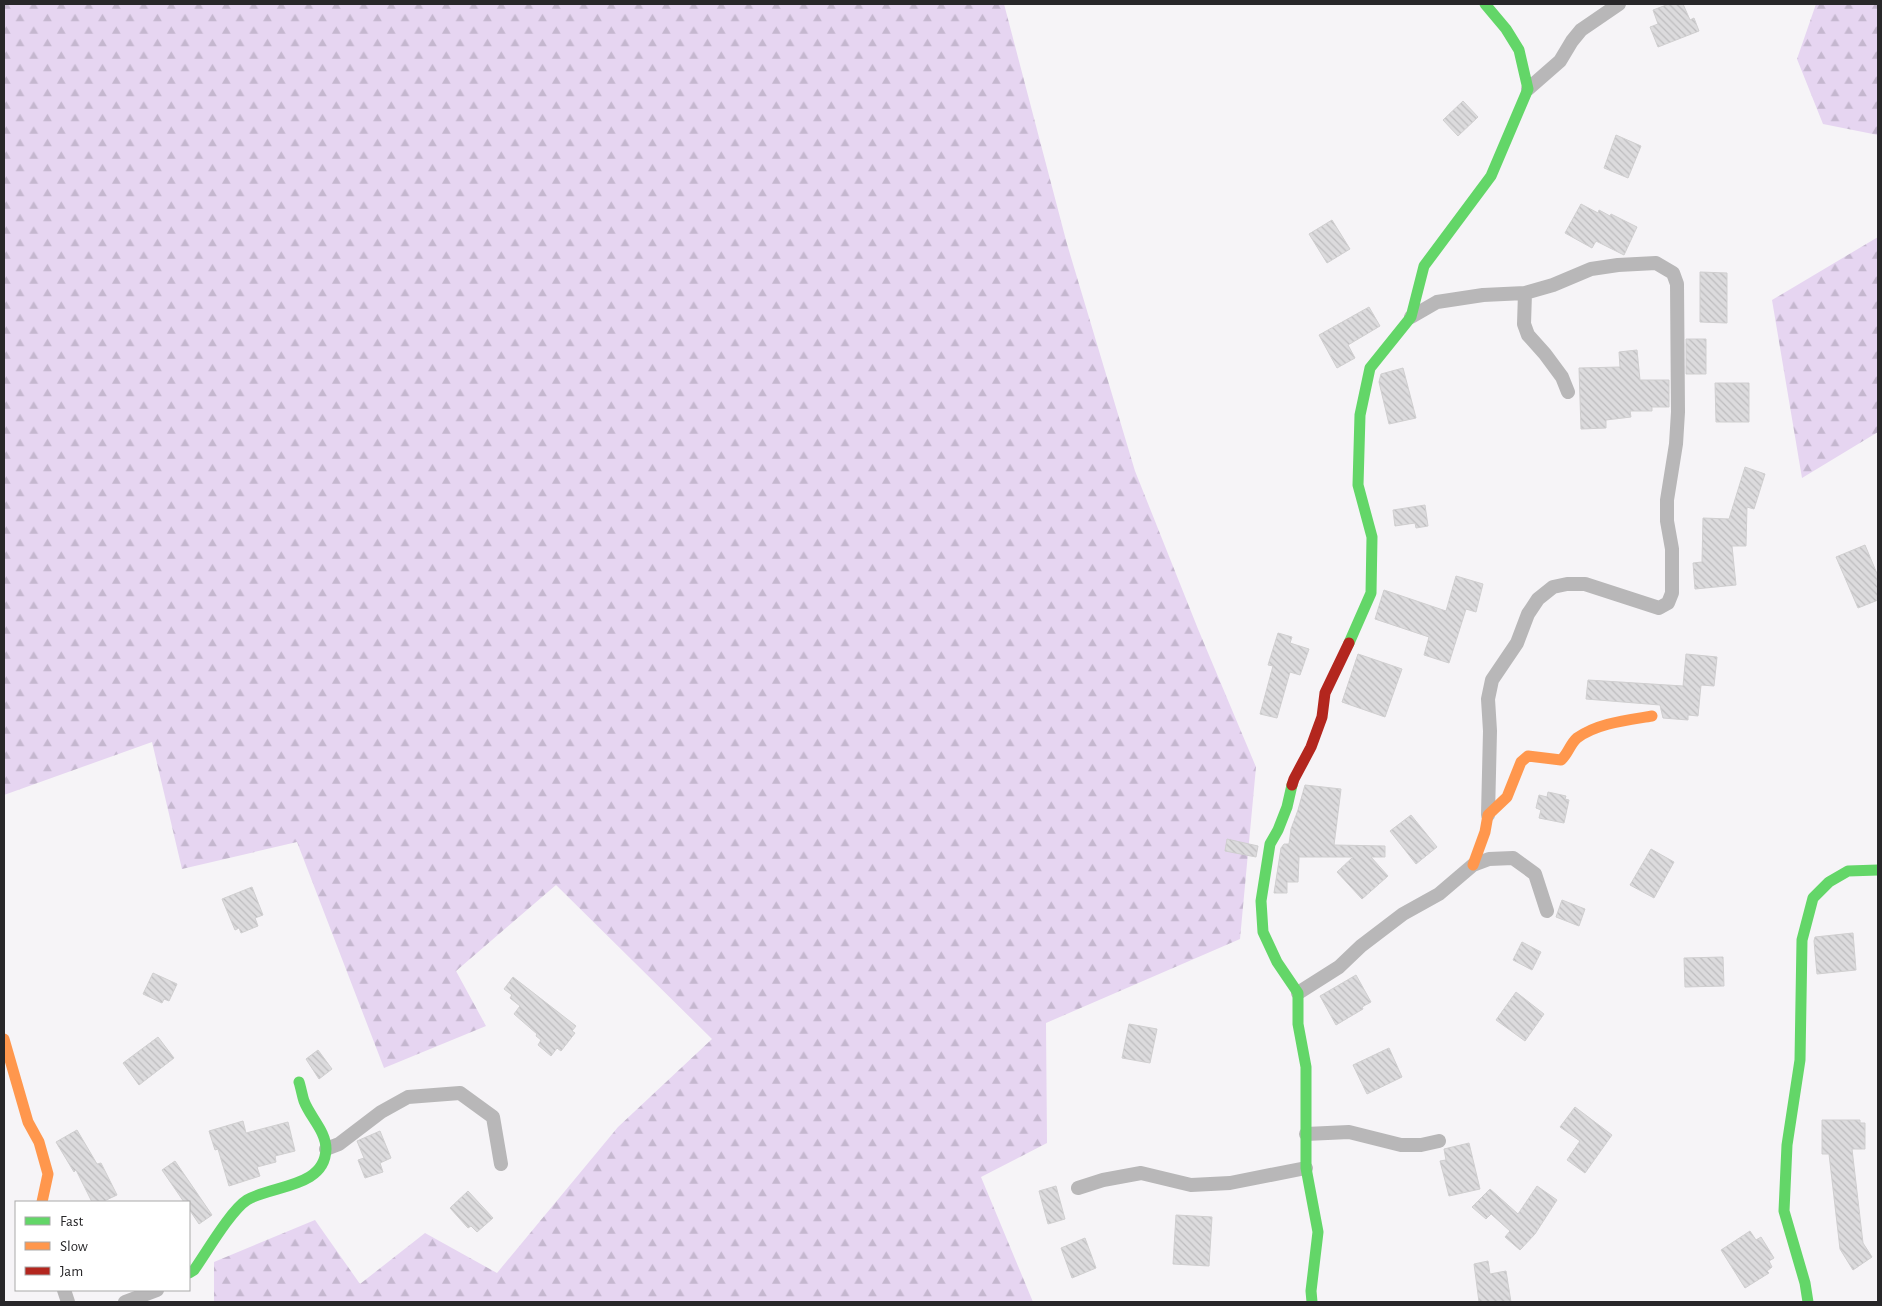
<svg xmlns="http://www.w3.org/2000/svg" width="1882" height="1306" font-family="'Alegreya Sans',sans-serif">
<style>
.forest{fill:url(#forest-firs)}
.building{fill:url(#building-back-hatch);stroke:#d0cfd0}
.lines{fill:none;stroke-linecap:round;stroke-linejoin:round}
.street{stroke:#b8b7b8;stroke-width:14}
.fast{stroke:#63d668;stroke-width:11}
.slow{stroke:#ff974d;stroke-width:11}
.jam{stroke:#b3261e;stroke-width:11}
</style>
<defs>
<pattern id="forest-firs" width="22" height="20" patternUnits="userSpaceOnUse" patternTransform="scale(1.25)"><rect width="22" height="20" fill="#e6d5f1"/><path d="M5 1l3.5 6h-7zM16 11l3.5 6h-7z" fill="#c5b7cf"/></pattern>
<pattern id="building-back-hatch" width="6" height="6" patternUnits="userSpaceOnUse" patternTransform="scale(1.25)"><rect width="6" height="6" fill="#dcdbdd"/><path d="M-1 5l2 2M0 0l6 6M5-1l2 2" fill="none" stroke="#bdbcbe"/></pattern>
</defs>
<rect width="100%" height="100%" fill="#f6f4f7"/>
<path class="forest" d="M 4,4 L 1004,4 L 1067,244 L 1135,471 L 1198,629 L 1256,767 L 1240,939 L 1046,1023 L 1047,1143 L 981,1177 L 1033,1302 L 214,1302 L 214,1262 L 315,1220 L 360,1284 L 425,1233 L 497,1273 L 618,1127 L 712,1039 L 556,885 L 456,971 L 486,1026 L 384,1068 L 297,842 L 182,869 L 152,742 L 4,795 Z
M 1816,4 L 1878,4 L 1878,135 L 1823,124 L 1797,59 Z
M 1878,237 L 1878,432 L 1802,478 L 1772,300 Z"/>
<path class="building" d="M 1669,4 L 1683,4 L 1690,20 L 1694,18 L 1699,31 L 1658,47 L 1650,27 L 1658,24 L 1653,10 Z
M 1463,101 L 1478,117 L 1458,136 L 1443,120 Z
M 1616,135 L 1641,146 L 1628,178 L 1604,168 Z
M 1581,204 L 1598,213 L 1599,210 L 1610,216 L 1611,214 L 1637,227 L 1624,255 L 1596,241 L 1592,248 L 1565,233 Z
M 1332,220 L 1350,249 L 1327,263 L 1309,234 Z
M 1700,272 L 1727,273 L 1727,323 L 1700,322 Z
M 1369,307 L 1380,326 L 1348,345 L 1355,358 L 1337,368 L 1319,335 Z
M 1686,339 L 1706,339 L 1706,374 L 1686,374 Z
M 1637,350 L 1640,380 L 1669,380 L 1669,407 L 1652,407 L 1652,411 L 1630,411 L 1631,417 L 1606,420 L 1606,428 L 1581,429 L 1579,368 L 1620,367 L 1619,352 Z
M 1403,368 L 1416,418 L 1389,424 L 1379,382 L 1381,374 Z
M 1715,383 L 1749,383 L 1749,422 L 1716,422 Z
M 1745,467 L 1765,474 L 1754,509 L 1747,507 L 1746,546 L 1732,546 L 1736,585 L 1695,589 L 1693,563 L 1702,562 L 1703,518 L 1729,519 Z
M 1425,505 L 1428,526 L 1416,528 L 1415,523 L 1395,526 L 1393,510 Z
M 1865,545 L 1878,576 L 1878,600 L 1858,608 L 1836,557 Z
M 1456,576 L 1483,584 L 1476,612 L 1466,609 L 1449,663 L 1424,655 L 1429,637 L 1375,619 L 1384,590 L 1446,611 Z
M 1278,633 L 1292,637 L 1290,643 L 1309,649 L 1300,675 L 1290,672 L 1277,718 L 1260,714 L 1273,666 L 1268,665 Z
M 1358,654 L 1402,669 L 1385,717 L 1342,702 Z
M 1686,654 L 1717,657 L 1714,686 L 1701,685 L 1698,716 L 1688,715 L 1688,720 L 1663,718 L 1660,705 L 1586,699 L 1588,680 L 1683,686 Z
M 1305,785 L 1341,789 L 1334,845 L 1385,846 L 1385,857 L 1371,857 L 1388,876 L 1362,899 L 1337,872 L 1353,857 L 1299,857 L 1298,882 L 1287,882 L 1287,893 L 1274,893 L 1281,848 L 1284,844 L 1289,844 L 1291,829 L 1298,810 Z
M 1548,792 L 1566,796 L 1565,799 L 1569,800 L 1564,823 L 1539,818 L 1541,810 L 1536,808 L 1539,795 L 1547,797 Z
M 1411,815 L 1437,847 L 1416,864 L 1390,831 Z
M 1227,839 L 1258,846 L 1256,857 L 1225,851 Z
M 1651,849 L 1674,862 L 1654,898 L 1630,885 Z
M 252,887 L 263,915 L 255,918 L 258,926 L 241,933 L 239,928 L 235,930 L 222,899 Z
M 1562,900 L 1585,909 L 1579,926 L 1556,917 Z
M 1853,933 L 1856,970 L 1817,974 L 1814,941 L 1815,937 Z
M 1522,942 L 1541,952 L 1532,970 L 1513,960 Z
M 1723,957 L 1724,986 L 1685,987 L 1684,958 Z
M 153,973 L 177,984 L 169,1001 L 164,999 L 162,1003 L 143,994 Z
M 1356,975 L 1371,1002 L 1362,1007 L 1363,1009 L 1336,1025 L 1320,996 Z
M 513,977 L 576,1026 L 572,1031 L 575,1033 L 561,1051 L 557,1048 L 551,1056 L 538,1045 L 541,1040 L 536,1036 L 537,1034 L 514,1014 L 520,1006 L 510,998 L 512,995 L 504,989 Z
M 1516,992 L 1544,1014 L 1525,1041 L 1496,1020 Z
M 1129,1024 L 1157,1029 L 1150,1063 L 1122,1058 Z
M 158,1037 L 174,1058 L 139,1085 L 123,1063 Z
M 1389,1048 L 1402,1077 L 1367,1094 L 1353,1065 Z
M 318,1050 L 332,1069 L 319,1079 L 306,1059 Z
M 1575,1107 L 1612,1135 L 1585,1173 L 1567,1160 L 1580,1141 L 1560,1127 Z
M 1822,1120 L 1860,1120 L 1860,1123 L 1865,1123 L 1865,1149 L 1852,1149 L 1863,1243 L 1872,1257 L 1853,1270 L 1840,1249 L 1829,1154 L 1822,1154 Z
M 243,1121 L 246,1133 L 288,1122 L 295,1151 L 275,1156 L 276,1162 L 257,1167 L 260,1176 L 229,1186 L 218,1149 L 215,1150 L 209,1131 Z
M 77,1130 L 97,1164 L 101,1163 L 117,1195 L 102,1202 L 92,1202 L 76,1170 L 74,1172 L 56,1142 Z
M 380,1131 L 391,1158 L 380,1163 L 383,1172 L 365,1178 L 358,1160 L 364,1158 L 357,1141 Z
M 1469,1143 L 1480,1189 L 1449,1196 L 1440,1161 L 1446,1160 L 1444,1149 Z
M 175,1161 L 212,1215 L 199,1224 L 189,1209 L 189,1202 L 184,1202 L 162,1170 Z
M 1056,1186 L 1065,1219 L 1048,1224 L 1039,1191 Z
M 1537,1186 L 1557,1200 L 1535,1234 L 1520,1250 L 1505,1237 L 1510,1231 L 1491,1214 L 1486,1219 L 1472,1207 L 1490,1189 L 1518,1214 Z
M 468,1191 L 493,1218 L 477,1232 L 471,1226 L 468,1228 L 450,1208 Z
M 1176,1215 L 1212,1217 L 1209,1266 L 1173,1264 Z
M 1750,1231 L 1756,1240 L 1761,1237 L 1774,1258 L 1769,1261 L 1772,1267 L 1767,1271 L 1769,1273 L 1745,1288 L 1721,1250 Z
M 1085,1238 L 1096,1268 L 1072,1278 L 1061,1248 Z
M 1488,1261 L 1490,1274 L 1506,1271 L 1511,1302 L 1479,1302 L 1474,1264 Z"/>
<g class="lines">
<path class="street" d="M 1528,89 L 1560,61 L 1572,41 L 1581,30 L 1619,4
M 1525,293 L 1524,324 L 1528,335 L 1545,354 L 1562,377 L 1568,392
M 1411,317 L 1437,302 L 1483,295 L 1525,293 L 1553,285 L 1591,269 L 1618,265 L 1656,263 L 1673,273 L 1677,284 L 1678,412 L 1676,444 L 1667,500 L 1667,521 L 1672,549 L 1672,593 L 1668,603 L 1659,608 L 1585,584 L 1567,584 L 1553,587 L 1538,599 L 1528,614 L 1517,643 L 1492,680 L 1488,699 L 1490,731 L 1488,815
M 1298,993 L 1339,967 L 1361,946 L 1403,914 L 1439,894 L 1473,865 L 1489,859 L 1513,858 L 1535,874 L 1547,911
M 1306,1134 L 1349,1132 L 1401,1145 L 1421,1145 L 1439,1141
M 326,1149 L 339,1144 L 381,1112 L 408,1097 L 460,1093 L 493,1117 L 501,1164
M 1078,1188 L 1103,1180 L 1141,1173 L 1191,1185 L 1230,1183 L 1306,1168
M 64,1290 L 68,1302
M 125,1302 L 157,1290"/>
<path class="fast" d="M 1349,643 L 1371,593 L 1372,537 L 1358,485 L 1360,415 L 1370,368 L 1411,317 L 1424,266 L 1491,176 L 1528,89 L 1519,50 L 1506,29 L 1485,4
M 1292,785 L 1287,807 L 1278,830 L 1270,844 L 1261,901 L 1263,932 L 1277,962 L 1298,993 L 1298,1024 L 1306,1067 L 1306,1168 L 1318,1232 L 1311,1291 L 1312,1302
M 189,1273 L 194,1270 C 206,1253 231,1210 247,1200 C 272,1185 325,1188 326,1149 C 326,1131 310,1117 304,1101 C 302,1095 301,1088 299,1082
M 1808,1302 L 1805,1283 L 1784,1211 L 1787,1145 L 1800,1060 L 1802,940 L 1813,898 L 1829,882 L 1848,871 L 1878,870"/>
<path class="slow" d="M 1473,865 L 1485,832 L 1488,815 L 1507,797 L 1521,762 L 1528,756 L 1561,760 C 1568,754 1570,744 1577,738 C 1597,723 1628,720 1652,716
M 4,1039 L 28,1122 L 39,1142 L 48,1174 L 42,1202"/>
<path class="jam" d="M 1292,785 L 1294,779 L 1311,747 L 1322,717 L 1325,693 L 1349,643"/>
</g>
<rect width="1882" height="1306" fill="none" stroke="#282729" stroke-width="10"/>
<rect x="15" y="1201" width="175" height="90" fill="#ffffff" stroke="#a9a9a9"/>
<rect x="25" y="1217" width="25" height="8" fill="#63d668" stroke="#a9a9a9"/>
<text x="60" y="1226" font-size="15" fill="#282729">Fast</text>
<rect x="25" y="1242" width="25" height="8" fill="#ff974d" stroke="#a9a9a9"/>
<text x="60" y="1251" font-size="15" fill="#282729">Slow</text>
<rect x="25" y="1267" width="25" height="8" fill="#b3261e" stroke="#a9a9a9"/>
<text x="60" y="1276" font-size="15" fill="#282729">Jam</text>
</svg>
